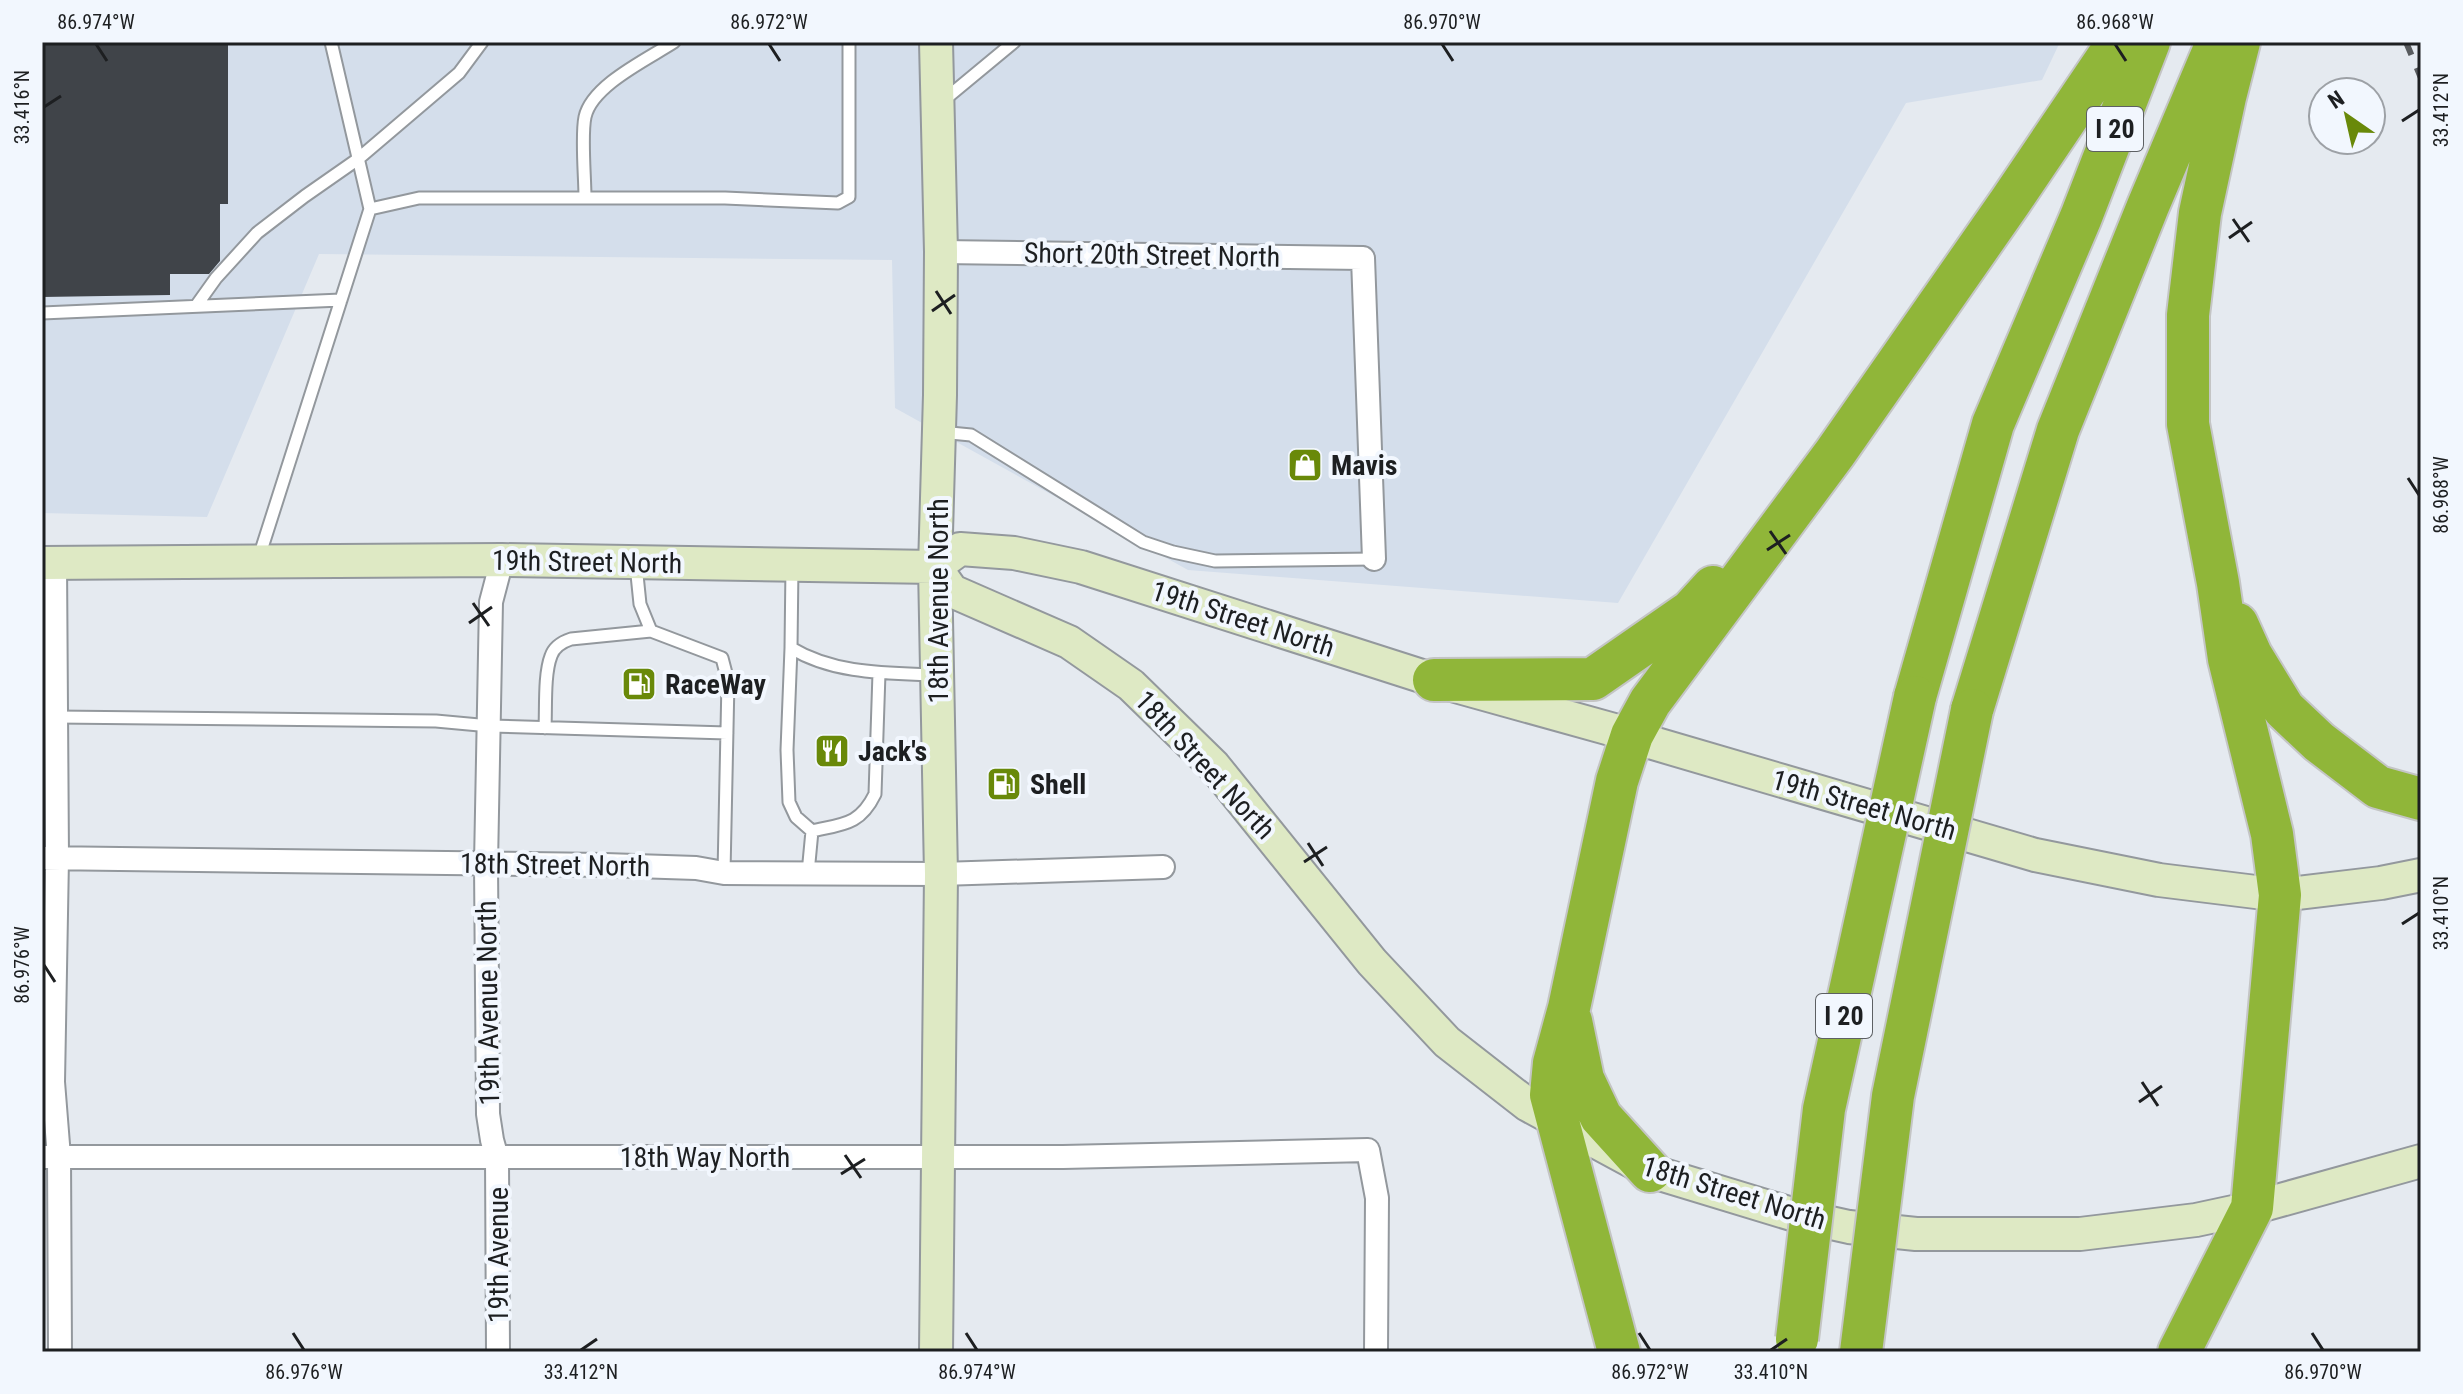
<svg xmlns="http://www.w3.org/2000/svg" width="2463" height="1394" font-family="'Roboto Condensed',sans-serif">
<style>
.built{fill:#d4deeb}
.building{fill:#404449}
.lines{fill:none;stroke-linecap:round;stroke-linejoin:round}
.lane-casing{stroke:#93989d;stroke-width:15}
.street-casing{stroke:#93989d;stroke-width:26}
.secondary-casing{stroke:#93989d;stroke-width:36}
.highway-casing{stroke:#c4c5c5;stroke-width:46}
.lane{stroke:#fff;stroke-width:11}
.street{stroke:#fff;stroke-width:22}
.secondary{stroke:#dee9c4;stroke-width:32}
.highway{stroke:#90b639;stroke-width:42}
.rail{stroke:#585b5e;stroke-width:6;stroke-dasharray:14 14;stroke-linecap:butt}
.highway-bridge-casing{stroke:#c4c5c5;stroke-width:46;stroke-linecap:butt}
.highway-bridge{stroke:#90b639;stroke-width:42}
.ticks{fill:none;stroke:#1d1f21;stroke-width:3}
.labels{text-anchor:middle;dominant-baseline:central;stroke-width:8;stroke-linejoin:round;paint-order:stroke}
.shield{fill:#f2f7fe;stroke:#5d6063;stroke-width:2}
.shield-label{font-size:26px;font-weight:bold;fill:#1d1f21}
.street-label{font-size:28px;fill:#1d1f21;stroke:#f2f7fe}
.poi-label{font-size:28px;font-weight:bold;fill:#1d1f21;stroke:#f2f7fe;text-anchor:start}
.neatline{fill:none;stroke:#1d1f21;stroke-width:3}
.ticks-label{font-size:20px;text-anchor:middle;fill:#1d1f21}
</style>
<rect width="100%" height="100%" fill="#e5eaf0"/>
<path class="built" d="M 42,42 L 2060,42 L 2042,80 L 1906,103 L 1618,603 L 1188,570 L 895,408 L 892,260 L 319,254 L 207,517 L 42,513 Z"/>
<path class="building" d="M 42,42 L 228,42 L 228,204 L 220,204 L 220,261 L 209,274 L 170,274 L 170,295 L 42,297 Z"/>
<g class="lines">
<g class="lane-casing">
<path id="lane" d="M 944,100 L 1014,42
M 585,198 C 585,176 581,136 585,117 C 592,85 648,59 674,42
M 370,209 L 419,198 L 725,198 L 838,203 L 849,197 L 849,42
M 196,306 L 216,278 L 257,233 L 305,196 L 358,159 L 459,73 L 482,42
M 42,313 L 341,300
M 940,432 L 971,435 L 1143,542 L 1173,552 L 1215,561 L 1374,559
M 259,557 L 370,209 L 331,42
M 636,565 L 640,604 L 651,631 L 722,658 L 728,681 L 724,873
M 792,566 L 791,648 C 834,674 885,673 935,675
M 791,648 L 787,750 L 789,802 L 796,817 L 812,831 C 843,824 860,825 875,794 L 879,673
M 55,717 L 436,721 L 490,726 L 727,733
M 545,728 C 546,707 544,674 551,656 C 554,647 562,642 571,639 L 651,631
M 808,873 L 812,831"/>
</g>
<g class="street-casing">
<path id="street" d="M 941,252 L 1363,258 L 1374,559
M 55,562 L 57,858 L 53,1082 L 59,1157 L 60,1352
M 42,858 L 605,865 L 696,868 L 724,873 L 941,874 L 1163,867
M 42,1157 L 1063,1157 L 1368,1150 L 1377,1198 L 1376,1352
M 498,1352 L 497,1158 L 492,1140 L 488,1114 L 486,864 L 491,602 L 502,560"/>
</g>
<g class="secondary-casing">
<path id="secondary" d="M 42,563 L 502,560 L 935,567 L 960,549 L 1014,553 L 1081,567 L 1434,680 L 1632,735 L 1653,743 L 2035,855 L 2159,880 L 2280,895 L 2381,883 L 2421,875
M 935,567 L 952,591 L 1069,642 L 1131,685 L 1214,766 L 1372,962 L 1447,1042 L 1528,1105 L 1650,1171 L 1795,1215 L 1849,1227 L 1916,1234 L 2080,1234 L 2196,1220 L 2252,1208 L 2421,1161
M 936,1352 L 941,874 L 935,567 L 940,395 L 941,252 L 936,42"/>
</g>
<g class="highway-casing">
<path id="highway" d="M 2237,624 L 2251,655 L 2284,709 L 2319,742 L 2378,787 L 2421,799
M 1434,680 L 1593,679 L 1691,611 L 1713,587
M 1915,697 L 1993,424 L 2081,217 L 2149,42
M 1972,710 L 2058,430 L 2148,206 L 2217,43
M 1571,1021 L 1583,1079 L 1601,1117 L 1650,1171
M 1619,1352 L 1551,1095 L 1554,1063 L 1569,1008 L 1617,781 L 1632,735 L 1650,702 L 1835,453 L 2010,202 L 2118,42
M 2179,1352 L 2252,1208 L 2280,895 L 2272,834 L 2229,659 L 2218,583 L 2188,424 L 2188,315 L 2200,213 L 2225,97 L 2239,42"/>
</g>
<use href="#lane" class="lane"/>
<use href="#street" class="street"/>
<use href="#secondary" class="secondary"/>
<use href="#highway" class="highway"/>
<path class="rail" d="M 2406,42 L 2421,78"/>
<g class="highway-bridge-casing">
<path id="highway-bridge" d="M 1797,1339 L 1824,1109 L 1915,697
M 1861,1352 L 1893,1096 L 1972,710"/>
</g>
<use href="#highway-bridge" class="highway-bridge"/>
</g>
<path class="ticks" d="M 96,44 L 107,61M 769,44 L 780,61M 1442,44 L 1453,61M 2115,44 L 2126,61M 44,107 L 61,96M 2402,121 L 2419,110M 2233,219 L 2249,242M 2229,238 L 2252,222M 936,291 L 951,314M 932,311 L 955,295M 2408,478 L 2419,495M 1770,531 L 1786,554M 1767,550 L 1790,535M 473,603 L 489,626M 469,623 L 492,607M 1308,843 L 1323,866M 1304,862 L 1327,847M 2402,924 L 2419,913M 44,965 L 55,982M 2142,1082 L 2158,1106M 2139,1102 L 2162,1086M 845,1155 L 861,1178M 841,1174 L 865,1159M 293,1333 L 304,1350M 966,1333 L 977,1350M 1639,1333 L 1650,1350M 2312,1333 L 2323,1350M 581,1350 L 597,1339M 1771,1350 L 1787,1339"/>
<defs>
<g id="shop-square" transform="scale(1.8)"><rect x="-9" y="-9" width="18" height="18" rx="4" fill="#698909" stroke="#f2f7fe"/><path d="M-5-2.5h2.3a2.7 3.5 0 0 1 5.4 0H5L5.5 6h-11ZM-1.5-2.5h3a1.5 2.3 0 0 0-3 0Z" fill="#fff"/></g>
<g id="fuel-square" transform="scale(1.8)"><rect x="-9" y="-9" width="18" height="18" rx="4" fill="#698909" stroke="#f2f7fe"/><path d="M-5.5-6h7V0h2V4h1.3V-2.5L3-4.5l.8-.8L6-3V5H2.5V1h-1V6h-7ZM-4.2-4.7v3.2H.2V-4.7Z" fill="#fff"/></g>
<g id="restaurant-square" transform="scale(1.8)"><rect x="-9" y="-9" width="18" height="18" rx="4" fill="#698909" stroke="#f2f7fe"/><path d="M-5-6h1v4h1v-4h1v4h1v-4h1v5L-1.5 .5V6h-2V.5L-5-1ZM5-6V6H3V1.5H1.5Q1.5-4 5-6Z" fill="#fff"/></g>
</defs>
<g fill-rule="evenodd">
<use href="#shop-square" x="1305" y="465"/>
<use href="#fuel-square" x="639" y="684"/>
<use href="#restaurant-square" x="832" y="751"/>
<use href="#fuel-square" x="1004" y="784"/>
</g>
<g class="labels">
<g class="shield">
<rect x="2087" y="107" width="56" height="44" rx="6"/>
<rect x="1816" y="994" width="56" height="44" rx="6"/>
</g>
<g class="shield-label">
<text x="2115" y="129">I 20</text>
<text x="1844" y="1016">I 20</text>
</g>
<g class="street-label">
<text transform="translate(1152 255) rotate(1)">Short 20th Street North</text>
<text transform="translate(587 562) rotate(1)">19th Street North</text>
<text transform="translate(938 601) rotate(-90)">18th Avenue North</text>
<text transform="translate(1243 619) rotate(18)">19th Street North</text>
<text transform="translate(1205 765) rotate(47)">18th Street North</text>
<text transform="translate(1864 805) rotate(16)">19th Street North</text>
<text transform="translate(555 865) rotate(1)">18th Street North</text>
<text transform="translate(488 1003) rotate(-91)">19th Avenue North</text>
<text x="705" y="1157">18th Way North</text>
<text transform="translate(1734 1193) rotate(17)">18th Street North</text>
<text transform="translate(498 1255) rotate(-90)">19th Avenue</text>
</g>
<g class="poi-label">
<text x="1331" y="465">Mavis</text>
<text x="665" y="684">RaceWay</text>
<text x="858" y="751">Jack's</text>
<text x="1030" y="784">Shell</text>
</g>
</g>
<rect width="2463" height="1394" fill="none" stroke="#f2f7fe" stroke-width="88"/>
<g transform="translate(2347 116) rotate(326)"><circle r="38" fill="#f2f7fe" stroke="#9da1a6" stroke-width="2"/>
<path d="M0-6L14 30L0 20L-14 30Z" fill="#698909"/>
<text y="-12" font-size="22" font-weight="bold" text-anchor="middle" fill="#1d1f21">N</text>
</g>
<rect x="44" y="44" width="2375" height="1306" class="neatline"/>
<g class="ticks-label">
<text x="96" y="29">86.974°W</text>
<text x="769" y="29">86.972°W</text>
<text x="1442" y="29">86.970°W</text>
<text x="2115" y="29">86.968°W</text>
<text transform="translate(22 107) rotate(-90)" y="7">33.416°N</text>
<text transform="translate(2441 110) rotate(-90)" y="7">33.412°N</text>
<text transform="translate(2441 495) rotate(-90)" y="7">86.968°W</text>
<text transform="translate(2441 913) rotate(-90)" y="7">33.410°N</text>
<text transform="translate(22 965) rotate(-90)" y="7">86.976°W</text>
<text x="304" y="1379">86.976°W</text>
<text x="581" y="1379">33.412°N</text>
<text x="977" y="1379">86.974°W</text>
<text x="1650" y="1379">86.972°W</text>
<text x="1771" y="1379">33.410°N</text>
<text x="2323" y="1379">86.970°W</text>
</g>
</svg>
